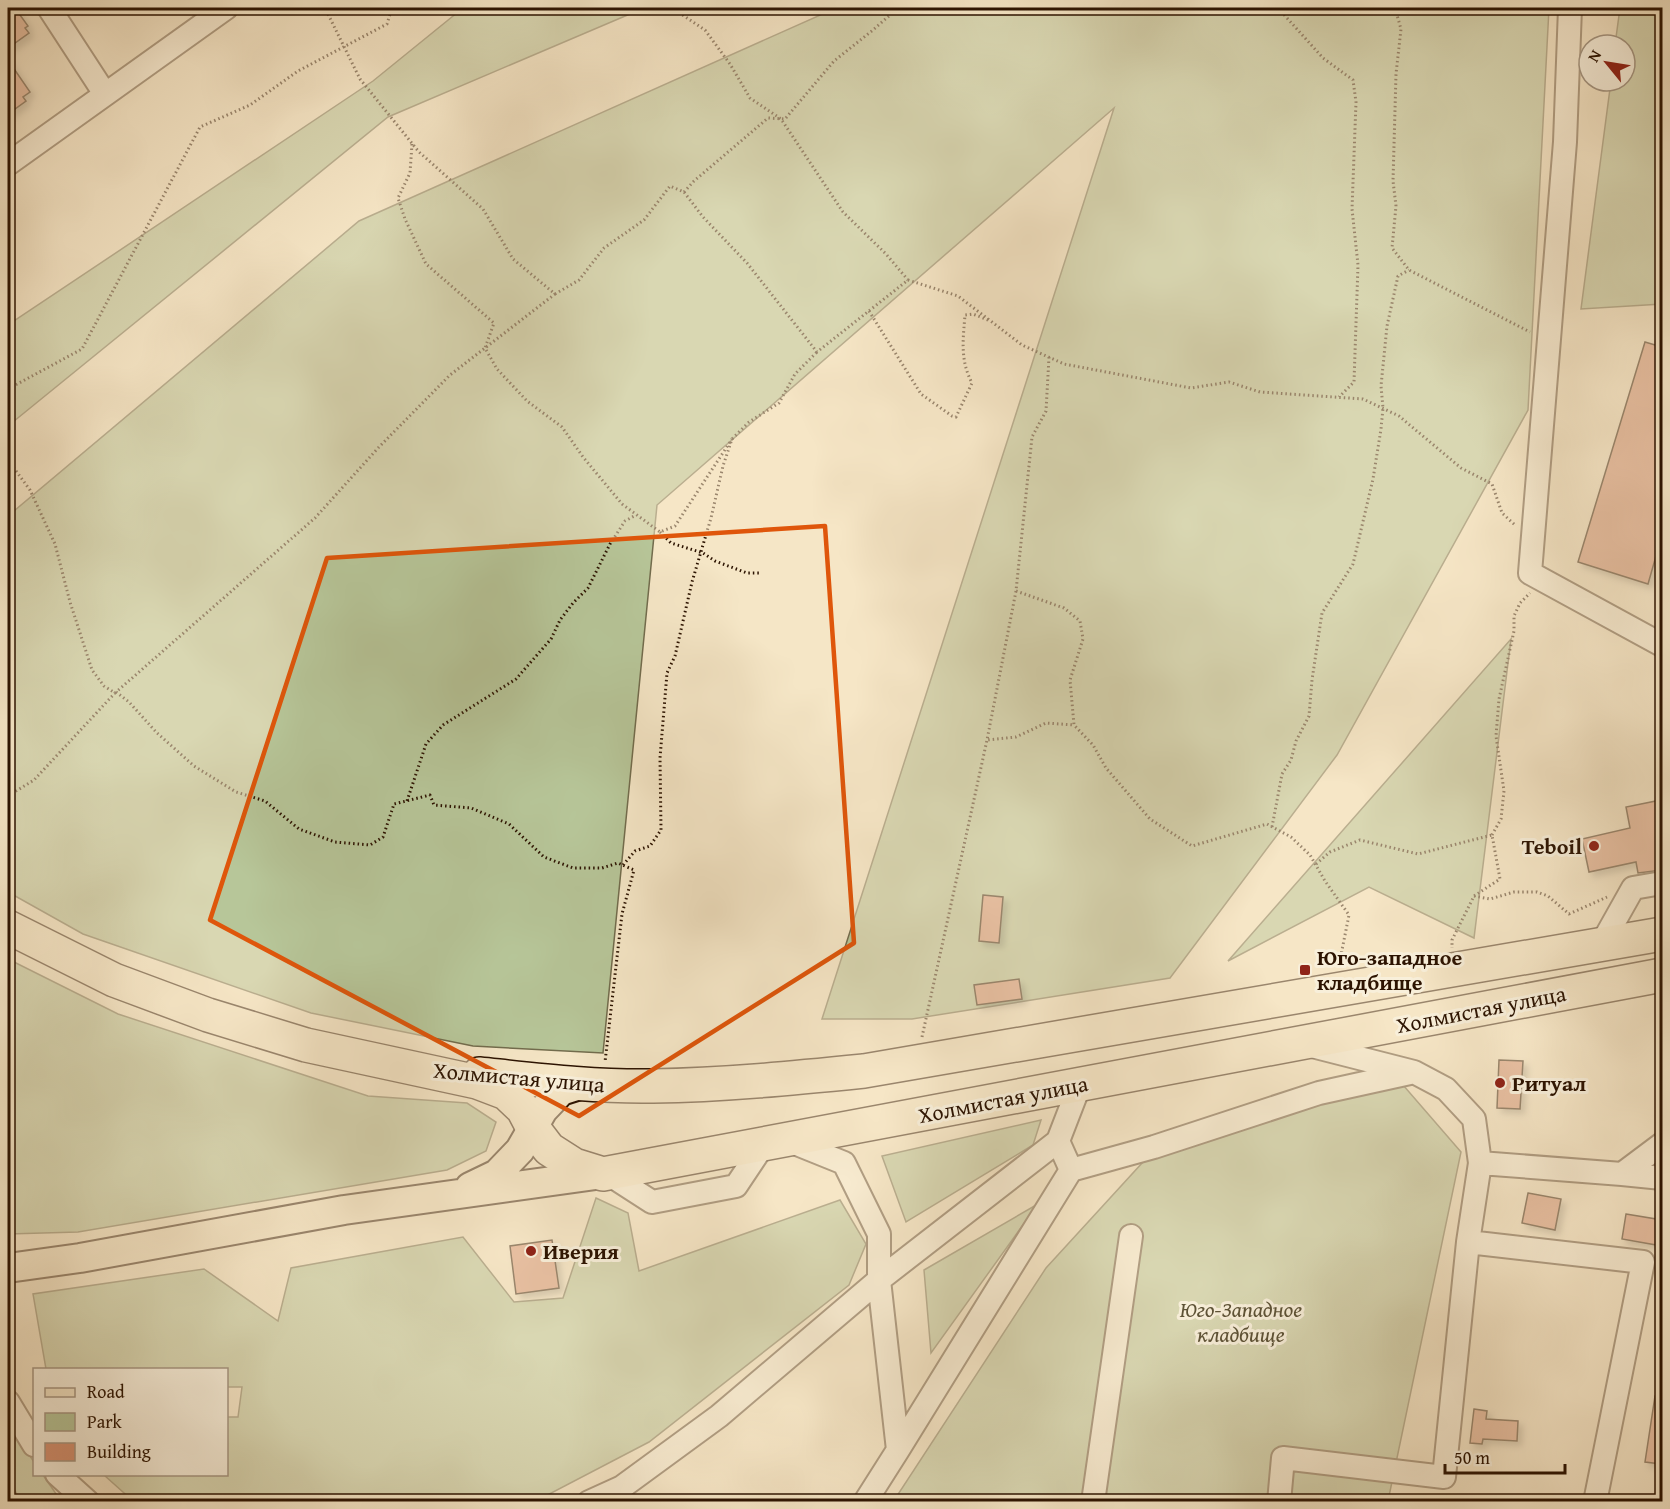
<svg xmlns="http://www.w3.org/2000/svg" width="1670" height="1509" font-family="'Gentium Book Plus',serif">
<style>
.green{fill:#b7c699;stroke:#726c4d;stroke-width:1.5}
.building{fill:#d89374;stroke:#2c1301;stroke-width:1.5;filter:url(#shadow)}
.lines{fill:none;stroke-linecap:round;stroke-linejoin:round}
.minor-casing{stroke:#5e4832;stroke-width:26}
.major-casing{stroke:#2c1301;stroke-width:32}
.highway-casing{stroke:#2c1301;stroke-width:36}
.path{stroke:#2c1301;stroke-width:3;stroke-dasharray:1.5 3;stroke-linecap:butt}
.minor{stroke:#f8efda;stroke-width:22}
.major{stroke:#f5e6c6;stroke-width:28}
.highway{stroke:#f5e6c6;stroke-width:33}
.marked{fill:none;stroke:#df560b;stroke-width:4.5;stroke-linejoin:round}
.poi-dot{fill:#8f2418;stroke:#f8efda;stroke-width:2}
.labels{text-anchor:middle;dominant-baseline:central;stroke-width:6;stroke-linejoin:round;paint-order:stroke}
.poi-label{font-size:22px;font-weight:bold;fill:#2c1301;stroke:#f8efda;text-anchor:start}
.street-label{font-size:22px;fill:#2c1301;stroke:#f8efda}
.park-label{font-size:22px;font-style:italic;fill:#5d5236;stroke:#f8efda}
</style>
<defs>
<filter id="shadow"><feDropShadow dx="4.5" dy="4.5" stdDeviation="3" flood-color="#0004"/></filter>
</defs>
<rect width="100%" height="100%" fill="#f5e6c6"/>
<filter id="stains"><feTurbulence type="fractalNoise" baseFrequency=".00333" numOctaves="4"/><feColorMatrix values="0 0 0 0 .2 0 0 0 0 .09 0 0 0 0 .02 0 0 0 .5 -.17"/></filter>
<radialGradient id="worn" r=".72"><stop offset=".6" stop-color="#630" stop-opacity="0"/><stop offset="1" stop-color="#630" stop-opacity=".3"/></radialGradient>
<path class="green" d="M 463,8 L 644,8 L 388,117 L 8,426 L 8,325 L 373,81 Z
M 836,8 L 1549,8 L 1528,410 L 1337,755 L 1170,978 L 912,1019 L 822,1019 L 1114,108 L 657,505 L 603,1053 L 473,1046 L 311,1013 L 83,934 L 8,892 L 8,516 L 359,221 Z
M 1620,8 L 1662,8 L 1662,304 L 1581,309 L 1611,81 L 1625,81 L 1625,45 L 1615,45 Z
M 1511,639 L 1474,938 L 1369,887 L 1228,961 Z
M 8,959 L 118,1014 L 368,1096 L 467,1103 L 496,1122 L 486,1151 L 447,1170 L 78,1232 L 8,1234 Z
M 1403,1085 L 1461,1152 L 1388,1501 L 893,1502 L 1046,1268 L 1144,1161 L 1309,1100 Z
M 1041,1120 L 1033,1145 L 906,1222 L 882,1156 Z
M 596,1198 L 628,1213 L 639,1271 L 840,1200 L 866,1244 L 849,1285 L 649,1442 L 536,1501 L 133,1501 L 104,1475 L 226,1474 L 227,1417 L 238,1417 L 242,1387 L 227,1387 L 226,1370 L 46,1369 L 33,1294 L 204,1269 L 278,1321 L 291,1268 L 463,1237 L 514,1302 L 563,1298 Z
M 1038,1204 L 931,1353 L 924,1270 Z
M 8,1423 L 34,1462 L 34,1474 L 43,1475 L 61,1501 L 21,1501 L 8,1479 Z"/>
<path class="building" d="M 8,8 L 15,8 L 28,26 L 25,28 L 29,33 L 8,48 Z
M 8,60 L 30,92 L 23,97 L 26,101 L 8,114 Z
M 1645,342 L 1662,347 L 1662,535 L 1648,584 L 1578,562 Z
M 1656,801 L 1662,841 L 1662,870 L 1638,873 L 1636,862 L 1589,872 L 1582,839 L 1630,828 L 1626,807 Z
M 983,895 L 1003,897 L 999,943 L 979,941 Z
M 1019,979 L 1022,999 L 977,1005 L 974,985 Z
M 1499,1060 L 1523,1061 L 1520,1109 L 1497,1108 Z
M 1528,1193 L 1561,1199 L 1555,1230 L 1522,1223 Z
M 1626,1214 L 1662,1220 L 1662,1246 L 1622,1239 Z
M 552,1240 L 559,1288 L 516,1294 L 510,1246 Z
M 1655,1396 L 1662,1397 L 1662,1456 L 1661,1464 L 1645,1462 Z
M 1474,1409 L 1487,1411 L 1486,1419 L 1518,1421 L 1517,1441 L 1483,1439 L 1482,1444 L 1470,1443 Z"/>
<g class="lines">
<g class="minor-casing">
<path id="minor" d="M 49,8 L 105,94
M 1570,8 L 1565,142 L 1530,573 L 1662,645
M 8,164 L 226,8
M 1601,945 L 1633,888 L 1662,883
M 787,1140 L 844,1163 L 879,1234 L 879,1280 L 898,1450
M 1480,1163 L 1622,1174 L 1662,1144
M 1071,1170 L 1154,1147 L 1319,1093 L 1410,1073
M 607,1173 L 652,1202 L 736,1186 L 764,1144
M 1622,1174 L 1662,1178
M 1468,1242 L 1643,1262 L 1595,1502
M 8,1402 L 34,1445
M 57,1474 L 88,1502
M 589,1502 L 622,1487 L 719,1416 L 879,1280 L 1058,1141
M 865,1502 L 898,1450 L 1071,1170 L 1058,1141 L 1080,1084
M 1093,1502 L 1131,1236
M 1279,1502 L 1283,1458 L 1444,1477 L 1468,1242 L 1480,1163 L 1474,1119 L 1446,1089 L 1414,1072 L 1308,1045"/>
</g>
<g class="major-casing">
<path id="major" d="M 470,1187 L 497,1174 L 520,1150 L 543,1110 L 561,1091 L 583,1084
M 8,1268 L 80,1258 L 344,1210 L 603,1174"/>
</g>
<g class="highway-casing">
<path id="highway" d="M 8,927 L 114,980 L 208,1015 L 306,1045 L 477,1082 L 506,1093 L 523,1109 L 533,1128 L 549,1149 L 574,1165 L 603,1174 L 1662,975
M 479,1074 C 537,1080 595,1087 653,1086 C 724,1085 794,1078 864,1071 L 1662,934"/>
</g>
<path class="path" d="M 674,8 L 675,10 L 696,8
M 1278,8 L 1323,58 L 1353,80 L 1356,102 L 1352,209 L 1358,265 L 1354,382 L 1339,397
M 1395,8 L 1401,29 L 1396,74 L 1393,181 L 1396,206 L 1392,248 L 1409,270 L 1530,332
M 675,10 L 705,30 L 730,64 L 750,98 L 781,119 L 843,212 L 886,254 L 908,280
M 412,144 L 410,173 L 398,198 L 405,219 L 426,264 L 494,323 L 485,348 L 497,369 L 527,401 L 562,427 L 583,457 L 622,504 L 660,532 L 675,526 L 732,439
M 684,192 L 694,181 L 768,118 L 785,119 L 834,61 L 873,30 L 898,8
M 555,294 L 579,280 L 604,248 L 644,220 L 670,186 L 684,192 L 703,217 L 747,263 L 817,352 L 908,280 L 958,296 L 1022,345 L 1064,364 L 1191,388 L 1229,382 L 1260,392 L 1363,399 L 1399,416 L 1461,468 L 1492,484 L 1502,513 L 1515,525
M 869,311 L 921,394 L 952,416 L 956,417 L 972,383 C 960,360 963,340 965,315 L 973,314 L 988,320
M 1049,357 L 1046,411 L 1032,437 L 1016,591 L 1064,608 L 1080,621 L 1083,639 L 1070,680 L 1074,725 L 1093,745 L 1106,768 L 1150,819 L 1192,846 L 1267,824 L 1291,837 L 1310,855 L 1325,881 L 1349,915 L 1339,965
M 8,389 L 82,349 L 200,127 L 250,105 L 298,71 L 387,24 L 390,14 L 399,8
M 8,460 L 30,490 L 55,544 L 70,602 L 92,670 L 104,686 L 115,693 L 315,518 L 379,447 L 450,375 L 555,294 L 513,259 L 483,209 L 419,152 L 360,79 L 325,8
M 660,532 L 671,543 L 703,553 L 715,561 L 747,573 L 761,573
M 1016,591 L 987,740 L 1016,737 L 1046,723 L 1074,725
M 116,692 L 129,702 L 157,733 L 194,766 L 236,792 L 265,801 L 299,829 L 335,842 L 370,845 L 383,837 L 394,804 L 430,795 L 434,805 L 471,808 L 509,824 L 544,857 L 573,868 L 602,868 L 618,863 L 634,870 L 622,914 L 605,1062
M 8,796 L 34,780 L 115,693
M 407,801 L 426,744 L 443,725 L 516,679 L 551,639 L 560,620 L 573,603 L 588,588 L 610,544 L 625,521 L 636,515
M 1272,827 L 1282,774 L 1291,760 L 1296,741 L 1309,716 L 1312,680 L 1322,613 L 1353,564 L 1373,479 L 1381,429 L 1383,408 L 1381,386 L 1387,326 L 1398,276 L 1409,270
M 1492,835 L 1501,819 L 1504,791 L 1496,736 L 1499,699 L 1514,631 L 1514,616 L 1520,603 L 1530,593
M 1316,864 L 1330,852 L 1360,840 L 1418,854 L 1492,835 L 1500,879 L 1474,896 L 1452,940 L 1452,948
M 623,865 L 635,851 L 650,846 L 661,830 L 660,758 L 667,673 L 675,656 L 692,582 L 711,518 L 723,466 L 732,439 L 749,422 L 779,403 L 795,374 L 817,352
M 1474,896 L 1490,899 L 1514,892 L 1537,892 L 1548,896 L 1569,914 L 1607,897
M 922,1037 L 987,740"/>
<use href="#minor" class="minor"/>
<use href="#major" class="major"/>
<use href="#highway" class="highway"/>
</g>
<path d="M0 0H1670V1509H0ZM 825,526 L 854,943 L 579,1116 L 210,920 L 327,558 Z" fill="#f5e6c6" fill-opacity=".55" fill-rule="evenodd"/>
<path class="marked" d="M 825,526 L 854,943 L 579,1116 L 210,920 L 327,558 Z"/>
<g class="poi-dot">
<circle cx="1594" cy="846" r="6"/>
<rect x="1299" y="964" width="12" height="12" rx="3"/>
<circle cx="1500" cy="1083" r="6"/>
<circle cx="531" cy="1251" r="6"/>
</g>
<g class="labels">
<g class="poi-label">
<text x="1582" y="846" text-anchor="end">Teboil</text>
<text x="1317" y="957">Юго-западное<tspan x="1317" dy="25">кладбище</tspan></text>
<text x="1512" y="1083">Ритуал</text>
<text x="543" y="1251">Иверия</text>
</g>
<g class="street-label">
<text transform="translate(1481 1009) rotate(-11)">Холмистая улица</text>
<text transform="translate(519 1077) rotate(5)">Холмистая улица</text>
<text transform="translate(1003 1099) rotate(-11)">Холмистая улица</text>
</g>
<g class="park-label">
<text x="1241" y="1309">Юго-Западное<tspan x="1241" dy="25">кладбище</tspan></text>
</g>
</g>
<rect width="1670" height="1509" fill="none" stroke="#f5e6c6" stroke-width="30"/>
<rect x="9" y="9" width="1652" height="1491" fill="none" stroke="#2c1301" stroke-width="3"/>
<rect x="15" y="15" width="1640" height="1479" fill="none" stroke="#2c1301" stroke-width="1.5"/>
<rect x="33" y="1368" width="195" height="108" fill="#f8efda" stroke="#a69783" stroke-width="1.5"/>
<rect x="45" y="1388" width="30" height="9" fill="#f5e6c6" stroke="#a69783" stroke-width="1.5"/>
<text x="87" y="1398" font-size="18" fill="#2c1301">Road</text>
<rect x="45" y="1413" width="30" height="18" fill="#b7c699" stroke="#a69783" stroke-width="1.5"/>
<text x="87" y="1428" font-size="18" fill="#2c1301">Park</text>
<rect x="45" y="1443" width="30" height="18" fill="#d89374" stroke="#a69783" stroke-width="1.5"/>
<text x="87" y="1458" font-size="18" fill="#2c1301">Building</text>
<g transform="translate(1607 63) rotate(300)"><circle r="28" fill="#f8efda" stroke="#a69783" stroke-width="1.5"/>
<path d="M0-4.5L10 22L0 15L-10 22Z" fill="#8f2418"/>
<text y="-9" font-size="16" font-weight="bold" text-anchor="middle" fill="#2c1301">N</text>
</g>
<path d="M1445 1464v9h120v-9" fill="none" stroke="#2c1301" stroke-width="3"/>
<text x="1454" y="1464" font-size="18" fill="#2c1301" stroke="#f8efda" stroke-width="4.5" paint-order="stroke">50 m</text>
<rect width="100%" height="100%" filter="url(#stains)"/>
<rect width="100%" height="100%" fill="url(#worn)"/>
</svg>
